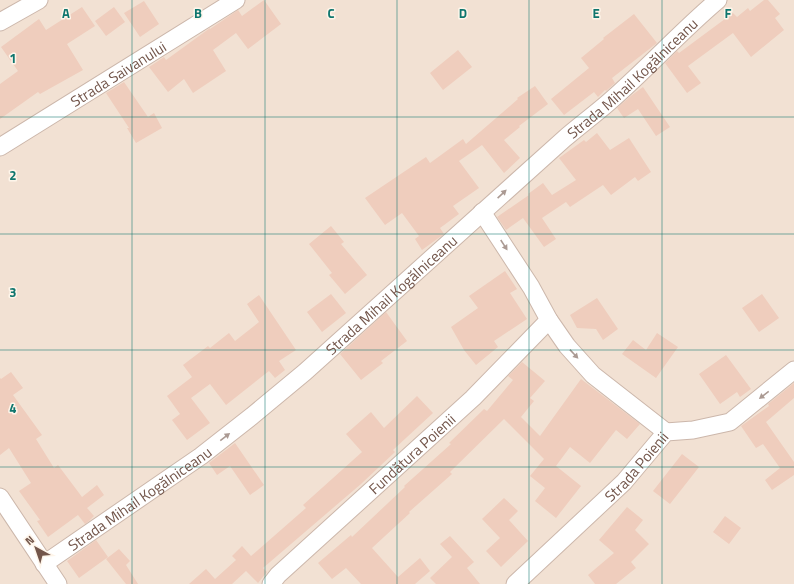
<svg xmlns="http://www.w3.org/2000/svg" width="794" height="584" font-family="'Titillium Web',sans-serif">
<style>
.residential{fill:#f2e1d3}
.building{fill:#efcdbd}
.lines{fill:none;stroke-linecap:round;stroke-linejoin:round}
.street-casing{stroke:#ccb7ab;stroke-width:19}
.street{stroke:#fff;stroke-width:17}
.oneway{fill:#ab9a93}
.grid{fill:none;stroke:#0f766e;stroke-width:1;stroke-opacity:0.55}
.labels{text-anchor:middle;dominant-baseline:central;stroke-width:3;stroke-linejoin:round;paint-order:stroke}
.street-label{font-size:15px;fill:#73564b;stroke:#fef5ea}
.grid-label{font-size:13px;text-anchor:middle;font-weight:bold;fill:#0f766e;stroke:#fef5ea;stroke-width:3;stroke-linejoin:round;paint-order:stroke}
</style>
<rect width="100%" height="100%" fill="#fbf0e4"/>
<path class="residential" d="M 0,0 L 794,0 L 794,584 L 0,584 Z"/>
<path class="building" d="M 264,0 L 281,24 L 248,49 L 236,33 L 213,50 L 226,71 L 193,93 L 184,79 L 168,92 L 149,67 L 164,57 L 166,60 L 210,28 L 210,29 L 238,10 L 242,16 Z
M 764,0 L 768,0 L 780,14 L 775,18 L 784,30 L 751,57 L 733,33 L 688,66 L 701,83 L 687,93 L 665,63 L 677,51 L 679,53 L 733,13 L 737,17 L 748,8 L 750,11 Z
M 144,1 L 159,24 L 140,37 L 124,13 Z
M 82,7 L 95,26 L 67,44 L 83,70 L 40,94 L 38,92 L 0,119 L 0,84 L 18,71 L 1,47 L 39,19 L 46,30 Z
M 114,7 L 125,22 L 106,36 L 95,21 Z
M 634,14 L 657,43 L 612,78 L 615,83 L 606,91 L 605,90 L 598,97 L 594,92 L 564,115 L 551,99 L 589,68 L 581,58 L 604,39 L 603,38 Z
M 458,50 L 472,67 L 443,90 L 430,73 Z
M 124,82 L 148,117 L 154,113 L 162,128 L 136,143 L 127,128 L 129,128 L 106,93 Z
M 535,86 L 548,104 L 519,126 L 520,127 L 504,140 L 520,158 L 504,173 L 482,145 L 459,161 L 479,188 L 453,206 L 459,214 L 440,228 L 444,234 L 422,250 L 415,239 L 419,236 L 402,213 L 385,225 L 365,198 L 426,157 L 430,163 L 463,139 L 466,144 L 518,99 L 517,98 Z
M 643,87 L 670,127 L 656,136 L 638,109 L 624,118 L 617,108 L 632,95 Z
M 597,133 L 610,150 L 629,138 L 651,172 L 638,181 L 635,177 L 611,195 L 603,185 L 570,207 L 566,202 L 542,218 L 556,239 L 544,247 L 523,218 L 506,230 L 497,217 L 529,195 L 528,194 L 543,183 L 552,195 L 576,180 L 559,158 L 584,140 L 586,142 Z
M 331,226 L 344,242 L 341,244 L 367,275 L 345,294 L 329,275 L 332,273 L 309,244 Z
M 505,271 L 517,289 L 510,293 L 527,319 L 494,341 L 498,347 L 476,365 L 464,350 L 451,327 L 478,308 L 469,296 Z
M 331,294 L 346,313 L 322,332 L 307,312 Z
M 762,294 L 779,318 L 759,332 L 742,308 Z
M 259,295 L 296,350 L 279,361 L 285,370 L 275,378 L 269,371 L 226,405 L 210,384 L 191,398 L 210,423 L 187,440 L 172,420 L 180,414 L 167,396 L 192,377 L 183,365 L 208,346 L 210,348 L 229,333 L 235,341 L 259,322 L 247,304 Z
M 597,298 L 618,329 L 603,340 L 596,329 L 577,328 L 570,315 Z
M 386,312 L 407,341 L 381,361 L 383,363 L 361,380 L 340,354 Z
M 657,333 L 678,347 L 656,378 L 622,354 L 633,340 L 646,350 Z
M 726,355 L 751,389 L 740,397 L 737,392 L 720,404 L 699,374 Z
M 522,362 L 545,381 L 530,398 L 534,401 L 521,417 L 540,436 L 581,379 L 640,424 L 627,439 L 616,430 L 590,463 L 570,447 L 556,466 L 581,486 L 556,518 L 535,501 L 545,488 L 530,476 L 544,459 L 504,419 L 450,472 L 452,474 L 409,512 L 410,513 L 372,548 L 398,577 L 420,558 L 430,571 L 415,584 L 361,584 L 346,568 L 332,579 L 318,563 L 351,535 L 352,537 L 405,487 L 404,486 L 451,444 L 449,443 L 484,409 L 487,411 L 513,380 L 508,376 Z
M 11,372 L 23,388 L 13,395 L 42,435 L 36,439 L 54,468 L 58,465 L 82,497 L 97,485 L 104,495 L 87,508 L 94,516 L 89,521 L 85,524 L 78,515 L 48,537 L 37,521 L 40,520 L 19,491 L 31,483 L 9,448 L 0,455 L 0,378 L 1,379 Z
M 794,383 L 794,398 L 766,422 L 794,462 L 794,475 L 772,490 L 765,480 L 780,468 L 763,444 L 756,448 L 741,426 L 769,406 L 768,404 Z
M 417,396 L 433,413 L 393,450 L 395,452 L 361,484 L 263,568 L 267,572 L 258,583 L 246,571 L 232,584 L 189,584 L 206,569 L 215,579 L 236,560 L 232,556 L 242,546 L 251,556 L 306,508 L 303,505 L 362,452 L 346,434 L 371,412 L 384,428 Z
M 235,443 L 264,485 L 250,495 L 230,466 L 217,475 L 209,463 Z
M 682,454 L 699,467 L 670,504 L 653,491 Z
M 504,498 L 518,511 L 509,520 L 528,541 L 501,567 L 486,551 L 500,538 L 482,519 Z
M 627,507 L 643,520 L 635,530 L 649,544 L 631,562 L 636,568 L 616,584 L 595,584 L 588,575 L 614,553 L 599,540 Z
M 725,516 L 741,528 L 729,544 L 713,532 Z
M 450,536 L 474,562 L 467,568 L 480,584 L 436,584 L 430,578 L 452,557 L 440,544 Z
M 96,540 L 108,557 L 79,578 L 67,561 Z
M 119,549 L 130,561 L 126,565 L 138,584 L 126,584 L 106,559 Z"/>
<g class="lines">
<g class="street-casing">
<g id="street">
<path d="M 0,22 L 39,0"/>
<path id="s1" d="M 0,147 L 236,0"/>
<path d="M 482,212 L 531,287 L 549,320 L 567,346 L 593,375 L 666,432"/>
<path d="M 0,497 L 58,584"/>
<path id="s2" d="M 44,564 L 201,456 L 252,416 L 305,372 L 564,139 C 579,126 594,115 609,102 C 647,69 680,32 718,0"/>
<path id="s3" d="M 271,584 L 278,575 L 473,398 L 549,320"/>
<path id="s4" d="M 515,584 L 624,482 L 666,432 L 693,430 L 730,422 L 794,370"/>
</g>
</g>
<use href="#street" class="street"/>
</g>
<defs><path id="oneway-solid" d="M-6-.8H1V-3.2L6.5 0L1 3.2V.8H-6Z"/></defs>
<g class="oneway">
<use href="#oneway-solid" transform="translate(502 194) rotate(-43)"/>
<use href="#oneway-solid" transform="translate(504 245) rotate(57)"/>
<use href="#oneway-solid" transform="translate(574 354) rotate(47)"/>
<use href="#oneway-solid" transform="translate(764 395) rotate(142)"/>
<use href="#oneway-solid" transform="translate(225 437) rotate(-38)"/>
</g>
<path class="grid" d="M 132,0 L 132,584M 265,0 L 265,584M 397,0 L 397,584M 529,0 L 529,584M 662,0 L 662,584M 0,117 L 794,117M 0,234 L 794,234M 0,350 L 794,350M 0,467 L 794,467"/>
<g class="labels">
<g class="street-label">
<text stroke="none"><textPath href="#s1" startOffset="139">Strada Saivanului</textPath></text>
<text stroke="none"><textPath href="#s2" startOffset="764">Strada Mihail Kogălniceanu</textPath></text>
<text stroke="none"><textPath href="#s2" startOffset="440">Strada Mihail Kogălniceanu</textPath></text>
<text stroke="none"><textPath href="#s3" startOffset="192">Fundătura Poienii</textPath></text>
<text stroke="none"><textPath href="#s4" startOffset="169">Strada Poienii</textPath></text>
<text stroke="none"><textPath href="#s2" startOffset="116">Strada Mihail Kogălniceanu</textPath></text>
</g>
</g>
<g class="grid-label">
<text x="66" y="18">A</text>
<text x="198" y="18">B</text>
<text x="331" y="18">C</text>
<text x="463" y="18">D</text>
<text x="596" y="18">E</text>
<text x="728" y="18">F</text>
<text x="13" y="63">1</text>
<text x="13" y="180">2</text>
<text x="13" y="297">3</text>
<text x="13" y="413">4</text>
</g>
<g transform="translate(36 548) rotate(320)" stroke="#fef5ea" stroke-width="3" paint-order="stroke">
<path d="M0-3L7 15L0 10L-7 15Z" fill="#73564b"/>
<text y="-6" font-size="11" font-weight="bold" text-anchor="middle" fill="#73564b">N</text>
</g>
</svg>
